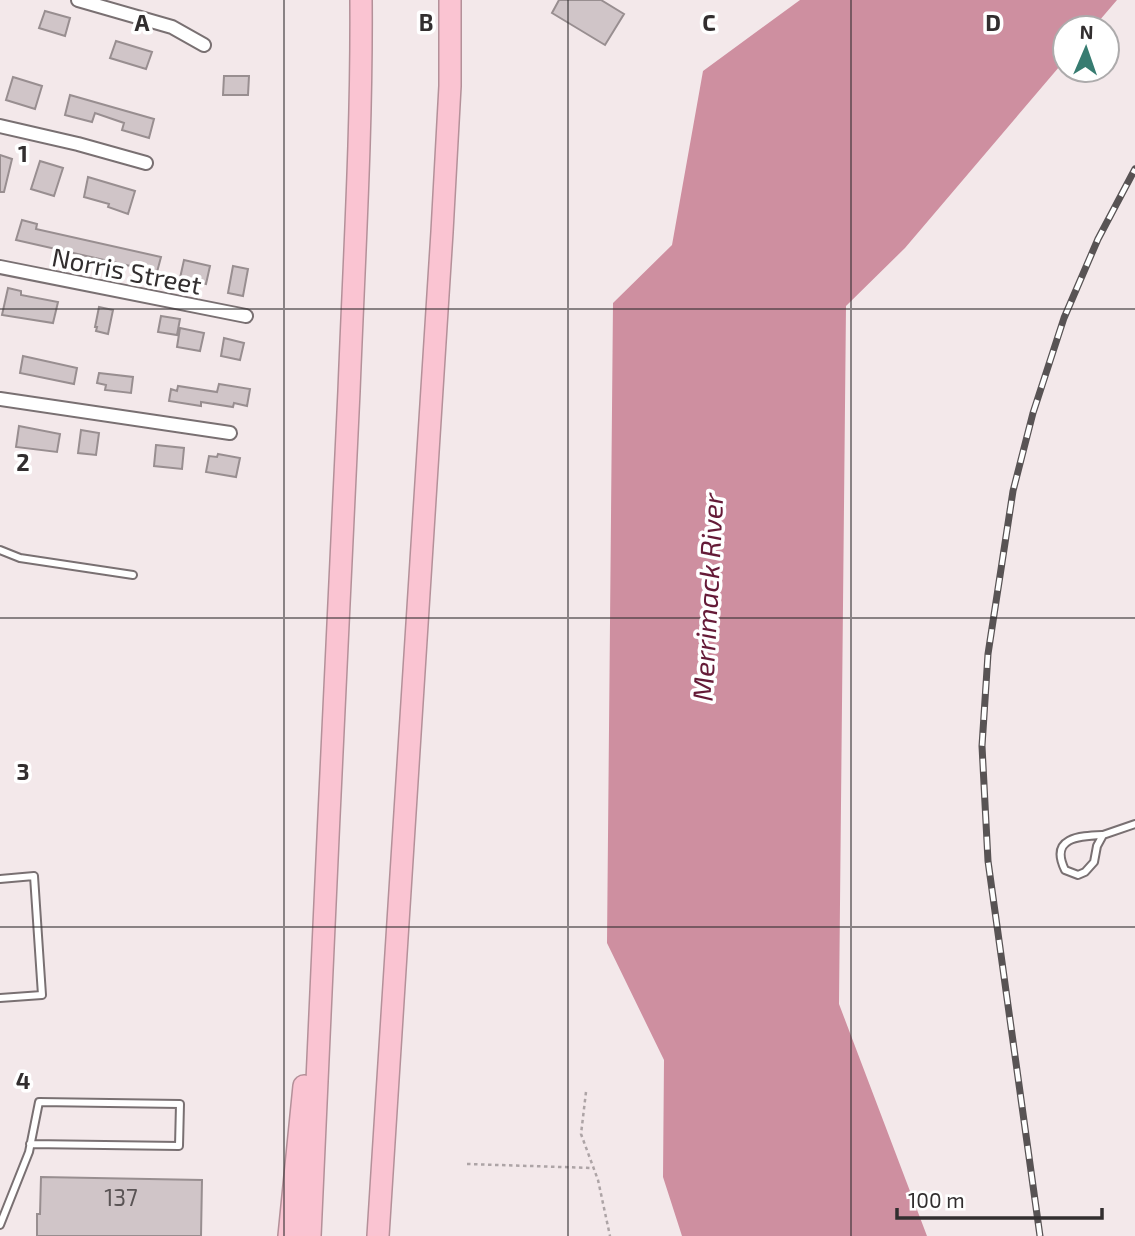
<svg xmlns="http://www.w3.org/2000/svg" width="1135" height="1236" font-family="'Exo 2',sans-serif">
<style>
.water{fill:#ce8fa0}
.building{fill:#d0c5c8;stroke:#988e90;stroke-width:2}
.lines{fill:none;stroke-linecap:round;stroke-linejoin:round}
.lane-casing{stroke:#797072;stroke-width:10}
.street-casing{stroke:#797072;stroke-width:16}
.highway-casing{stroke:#b49099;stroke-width:24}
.path{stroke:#ada4a6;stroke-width:2.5;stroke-dasharray:3.5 3.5;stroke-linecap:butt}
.lane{stroke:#fff;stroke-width:6}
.street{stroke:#fff;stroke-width:12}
.highway{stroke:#fac4d2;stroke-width:21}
.rail-casing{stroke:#585354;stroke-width:7}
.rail{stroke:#fff;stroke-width:4.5;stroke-dasharray:13;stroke-linecap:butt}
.grid{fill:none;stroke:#322e2f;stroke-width:2;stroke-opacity:0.55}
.labels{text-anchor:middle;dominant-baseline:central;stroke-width:7;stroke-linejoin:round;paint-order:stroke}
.number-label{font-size:23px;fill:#5a5455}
.street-label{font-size:26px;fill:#322e2f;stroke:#fff}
.water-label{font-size:28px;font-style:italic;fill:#651a37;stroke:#fff}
.grid-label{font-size:23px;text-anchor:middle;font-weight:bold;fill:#322e2f;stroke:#fff;stroke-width:7;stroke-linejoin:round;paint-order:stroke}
</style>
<rect width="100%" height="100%" fill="#f3e8ea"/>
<path class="water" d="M 800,0 L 1117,0 L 1093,28 L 1065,28 L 1065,60 L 905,248 L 846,306 L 839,1004 L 927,1236 L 682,1236 L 663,1177 L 664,1060 L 607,943 L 613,303 L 672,245 L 703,71 Z"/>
<path class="building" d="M 559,0 L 601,0 L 624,14 L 605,45 L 552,13 Z
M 45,11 L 70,18 L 65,36 L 39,28 Z
M 116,41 L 152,52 L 146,69 L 110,58 Z
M 224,76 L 249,76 L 248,95 L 223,95 Z
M 13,77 L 42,86 L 35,109 L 6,100 Z
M 70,95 L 154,119 L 149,138 L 122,130 L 124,123 L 95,113 L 92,122 L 65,115 Z
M 0,155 L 12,159 L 4,192 L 0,192 Z
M 40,161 L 63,168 L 54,196 L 31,189 Z
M 88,177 L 135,191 L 128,214 L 108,207 L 109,204 L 84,197 Z
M 22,220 L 37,224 L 36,229 L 161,257 L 157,272 L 16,240 Z
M 184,260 L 210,266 L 206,284 L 180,278 Z
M 233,266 L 248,269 L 243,296 L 228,293 Z
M 8,288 L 21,291 L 21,295 L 58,302 L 53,323 L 2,315 Z
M 99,307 L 113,310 L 108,334 L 96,331 L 97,327 L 95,327 Z
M 161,316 L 180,319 L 177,335 L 158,332 Z
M 180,328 L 204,333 L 200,351 L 177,347 Z
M 224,338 L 244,343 L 240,360 L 221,356 Z
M 23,356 L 77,368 L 74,384 L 20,373 Z
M 99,373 L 133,377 L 131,393 L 105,390 L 106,385 L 97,383 Z
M 219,384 L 250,389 L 247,406 L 234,403 L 233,407 L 201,402 L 201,406 L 169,401 L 171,389 L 177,391 L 178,386 L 217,392 Z
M 19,426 L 60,434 L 57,452 L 16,447 Z
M 81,430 L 99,433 L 96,455 L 78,453 Z
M 156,445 L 184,448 L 182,469 L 154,466 Z
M 218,454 L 240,458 L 236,477 L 206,472 L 209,456 L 217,457 Z
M 41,1177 L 202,1180 L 201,1236 L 37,1236 L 37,1214 L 40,1214 Z"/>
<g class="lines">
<g class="lane-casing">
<path id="lane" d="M 0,550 L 20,558 L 133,575
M 1103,835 L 1097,846 L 1094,862 L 1085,872 L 1078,875 L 1065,870 C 1049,837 1080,836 1103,835 Z
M 1103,835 L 1135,824
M 0,879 L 34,876 L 42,995 L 0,998
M 0,1225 L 29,1152 L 39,1102 L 180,1104 L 179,1146 L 30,1144"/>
</g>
<g class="street-casing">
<path id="street" d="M 78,0 L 172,27 L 204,45
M 0,126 L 78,144 L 146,163
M 0,267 L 246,316
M 0,399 L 230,433"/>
</g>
<g class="highway-casing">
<path id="highway" d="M 289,1236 L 304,1086
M 310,1236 C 321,954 337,673 349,391 C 354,261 362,131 361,0
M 378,1236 L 442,232 L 450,86 L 450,0"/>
</g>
<path class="path" d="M 586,1092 L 581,1134 L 598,1180 L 610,1236
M 467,1164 L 593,1168"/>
<use href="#lane" class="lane"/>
<use href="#street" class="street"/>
<use href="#highway" class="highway"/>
<g class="rail-casing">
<path id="rail" d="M 1040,1236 L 988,861 L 982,746 L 988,654 L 1013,491 L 1033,413 L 1064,318 L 1098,239 L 1135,169"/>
</g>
<use href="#rail" class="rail"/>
</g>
<path class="grid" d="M 284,0 L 284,1236M 568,0 L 568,1236M 851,0 L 851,1236M 0,309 L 1135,309M 0,618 L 1135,618M 0,927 L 1135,927"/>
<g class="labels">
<g class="number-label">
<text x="121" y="1197">137</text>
</g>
<g class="street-label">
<text transform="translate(127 270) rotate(11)">Norris Street</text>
</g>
<g class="water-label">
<text transform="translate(707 597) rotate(-87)">Merrimack River</text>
</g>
</g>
<g class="grid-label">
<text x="142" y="31">A</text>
<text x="426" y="31">B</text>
<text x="709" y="31">C</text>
<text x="993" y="31">D</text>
<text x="23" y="162">1</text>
<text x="23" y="471">2</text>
<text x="23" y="780">3</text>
<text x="23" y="1089">4</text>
</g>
<g transform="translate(1086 49) rotate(2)"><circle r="33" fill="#ffffff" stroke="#adabac" stroke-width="2"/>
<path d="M0-5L12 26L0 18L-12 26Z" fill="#377c71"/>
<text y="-10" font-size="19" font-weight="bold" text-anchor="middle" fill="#322e2f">N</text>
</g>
<path d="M897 1208v10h205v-10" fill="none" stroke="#322e2f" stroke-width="3.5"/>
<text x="908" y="1208" font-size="21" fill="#322e2f" stroke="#ffffff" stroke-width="5" paint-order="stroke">100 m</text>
</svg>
